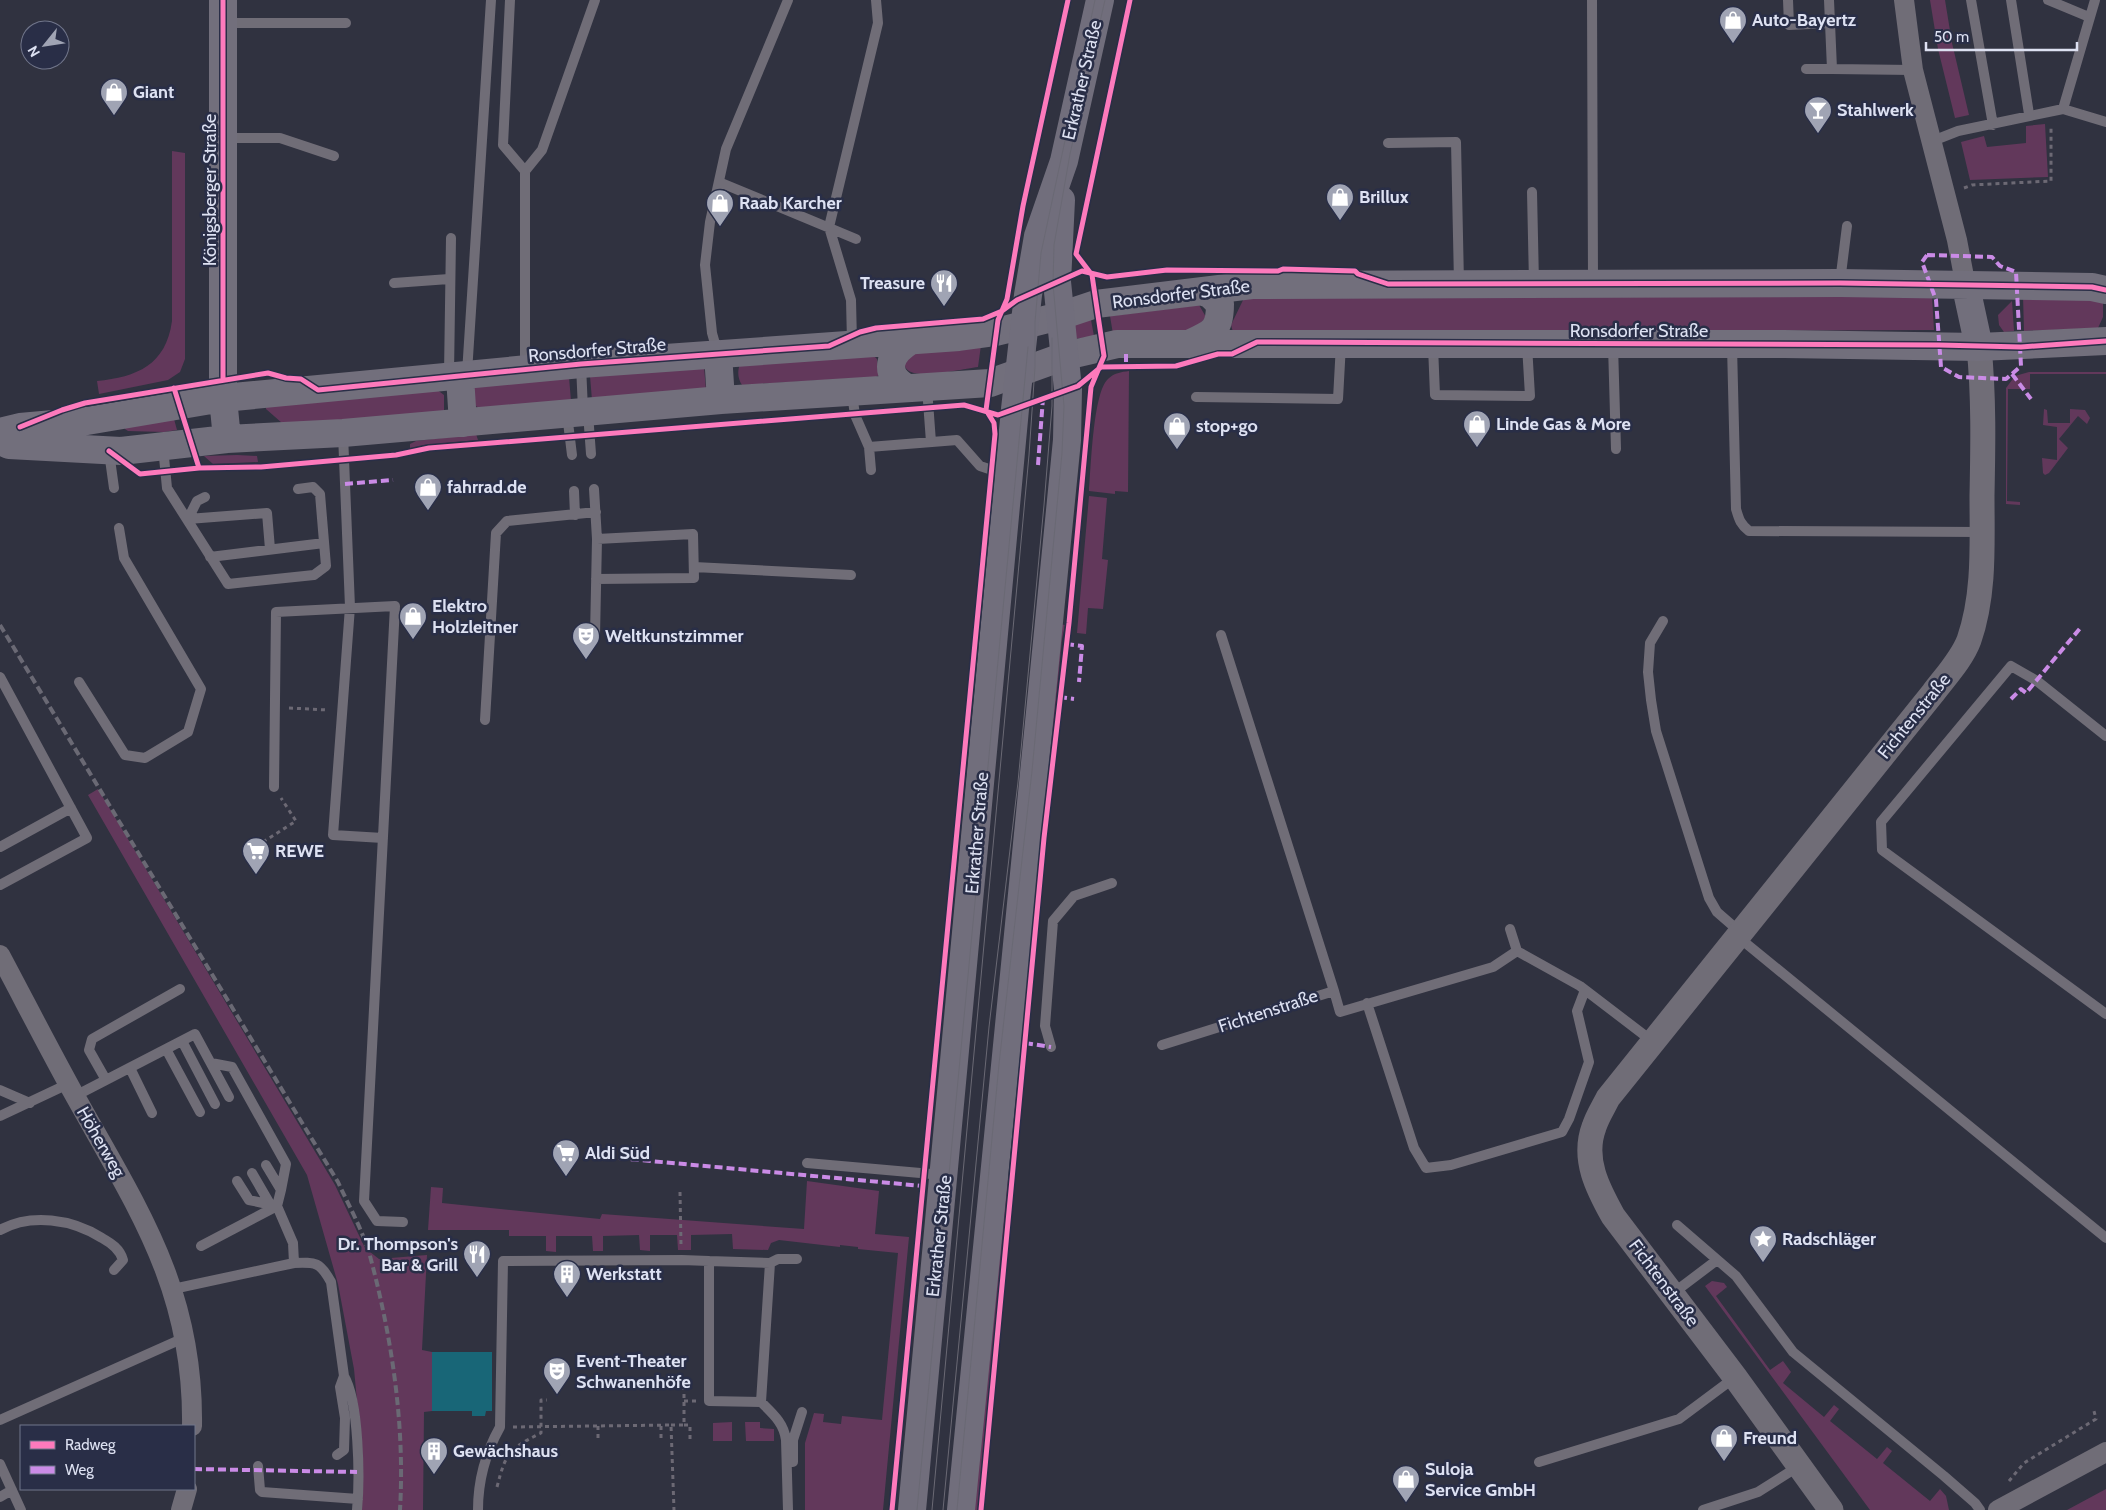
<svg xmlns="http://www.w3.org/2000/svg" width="2106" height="1510" font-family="Cabin,sans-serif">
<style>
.green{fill:#62385b}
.water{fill:#186677}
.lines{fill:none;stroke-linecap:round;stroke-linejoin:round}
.path{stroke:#6c6974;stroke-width:3;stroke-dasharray:4 4;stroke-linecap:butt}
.service{stroke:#706d77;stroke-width:10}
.minor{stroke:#706d77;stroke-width:20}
.tertiary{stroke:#706d77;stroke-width:25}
.secondary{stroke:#726f7c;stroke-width:28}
.primary{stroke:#716e7c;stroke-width:28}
.tram{stroke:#6a6974;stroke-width:1}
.rail{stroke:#6a6974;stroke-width:4;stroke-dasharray:8 4;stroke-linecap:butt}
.quiet{stroke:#ca8be6;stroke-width:4;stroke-dasharray:8 4;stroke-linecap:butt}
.cycleway-casing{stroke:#292e47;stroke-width:8}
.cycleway{stroke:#fd7abc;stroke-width:5}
.labels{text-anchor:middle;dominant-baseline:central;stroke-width:5;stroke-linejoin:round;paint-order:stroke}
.poi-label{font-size:18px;font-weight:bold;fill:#dde1f2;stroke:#292e47;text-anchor:start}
.street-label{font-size:18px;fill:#dde1f2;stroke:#292e47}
</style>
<rect width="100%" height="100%" fill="#303240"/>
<path class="green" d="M 1930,0 L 1945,0 L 1952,43 L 1969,115 L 1955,118 L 1938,49 Z
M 2045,124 L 2048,177 L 1970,180 L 1961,142 L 1984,136 L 1987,147 L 2026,143 L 2026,126 Z
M 172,151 L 185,153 L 185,359 L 180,372 L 168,380 L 99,394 L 97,381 C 137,377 166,365 172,321 Z
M 1245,296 L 1932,296 L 1934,330 L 1233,332 L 1231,325 Z
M 2023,296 L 2095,296 L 2103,302 L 2103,317 L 2098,328 L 2024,331 Z
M 2012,301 L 2014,331 L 2004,332 L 1999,325 L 1998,315 Z
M 1199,305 L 1206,317 L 1193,332 L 1113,334 L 1110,316 Z
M 1091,320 L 1094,336 L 1075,339 L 1075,323 Z
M 981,345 L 978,367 C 962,369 925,378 911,372 C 906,370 905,367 904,363 L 911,353 Z
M 874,356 L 877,359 L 879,375 L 876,377 L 742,385 C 738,379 737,372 740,364 Z
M 704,367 L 706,390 L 592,400 L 590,376 Z
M 1129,371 L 1128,492 L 1115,491 L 1115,494 L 1089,491 C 1091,469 1093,392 1108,379 C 1114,373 1121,372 1129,371 Z
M 2029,372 L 2106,372 L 2106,374 L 2030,374 L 2030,389 L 2008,389 L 2007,501 L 2020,502 L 2020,505 L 2006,504 L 2006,388 L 2015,376 Z
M 569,377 L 571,401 L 481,409 L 474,405 L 474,386 Z
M 436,389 L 444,395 L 444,411 L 294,424 L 282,423 L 266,409 L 266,405 Z
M 2044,409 L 2047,410 L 2048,423 L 2070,423 L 2070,409 L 2085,410 L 2090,418 L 2087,424 L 2078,416 L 2059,439 L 2068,448 L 2049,473 L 2045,475 L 2043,473 L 2042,458 L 2057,460 L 2057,427 L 2043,425 Z
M 174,419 L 177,430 L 164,432 L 128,431 L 125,429 L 125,426 Z
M 476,434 L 478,440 L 424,445 L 410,449 L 410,444 L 416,441 Z
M 237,455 L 257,456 L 258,462 L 213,464 L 204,456 Z
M 1089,496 L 1107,498 L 1102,559 L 1108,560 L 1103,609 L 1088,608 L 1086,634 L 1077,633 Z
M 1059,624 L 1065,625 L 1062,639 L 1036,907 L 1031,906 Z
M 98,789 L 335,1185 L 365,1248 L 379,1259 L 427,1255 L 422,1350 L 432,1352 L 432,1411 L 424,1412 L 423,1510 L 361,1510 L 362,1454 L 354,1369 L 338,1284 L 307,1175 L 88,795 Z
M 1003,1178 L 1009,1179 L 978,1510 L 971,1510 Z
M 807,1181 L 879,1191 L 875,1234 L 909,1237 L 883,1510 L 805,1510 L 805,1443 L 814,1413 L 824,1414 L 823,1422 L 841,1424 L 842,1416 L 882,1420 L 898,1253 L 858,1249 L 858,1247 L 840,1245 L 840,1247 L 779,1240 L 771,1243 L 768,1250 L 733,1249 L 732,1234 L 691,1235 L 691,1250 L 678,1250 L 677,1235 L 650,1235 L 650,1251 L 640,1250 L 639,1235 L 603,1236 L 603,1251 L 593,1251 L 592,1236 L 556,1236 L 556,1252 L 546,1251 L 546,1236 L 509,1236 L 509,1230 L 428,1230 L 431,1187 L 443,1188 L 442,1203 L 600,1219 L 602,1214 L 804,1229 Z
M 1712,1281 L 1724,1283 L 1727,1287 L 1716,1296 L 1770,1370 L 1783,1361 L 1791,1372 L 1783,1383 L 1824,1417 L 1834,1405 L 1839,1409 L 1830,1421 L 1877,1459 L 1887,1447 L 1892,1451 L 1883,1463 L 1930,1501 L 1940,1489 L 1946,1496 L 1949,1510 L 1870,1510 L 1705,1286 Z
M 732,1422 L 732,1441 L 713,1441 L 713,1423 Z
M 745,1422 L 760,1422 L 760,1428 L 774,1429 L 774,1441 L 746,1441 Z
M 2106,1489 L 2106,1510 L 2067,1510 Z"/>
<path class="water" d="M 432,1352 L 492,1352 L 492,1411 L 486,1411 L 485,1416 L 472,1416 L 472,1411 L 432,1411 Z"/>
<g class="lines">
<path class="path" d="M 1964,188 L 1972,185 L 2051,181 L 2051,125
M 289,708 L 328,710
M 263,842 L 296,821 L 281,798
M 680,1192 L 681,1245
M 684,1401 L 696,1401
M 671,1425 L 684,1425 L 684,1385 L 673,1385
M 684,1425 L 690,1425 L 690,1442
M 598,1426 L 598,1442
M 661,1426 L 661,1442
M 513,1427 L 671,1425 L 674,1510
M 2009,1481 L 2024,1463 L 2096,1419 L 2094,1411
M 497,1487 C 506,1452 509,1449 541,1433 L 541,1400 L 547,1400"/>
<path class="service" d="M 510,0 L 503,145 L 525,171
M 1592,0 L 1593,282
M 1788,0 L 1789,25 L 1830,23 L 1832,69 L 1913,70
M 1829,0 L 1830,23
M 1971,0 L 1993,125
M 2011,0 L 2029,114
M 2048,0 L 2089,17
M 225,23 L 346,23
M 1806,69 L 1832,69
M 2063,109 L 2095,0
M 223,138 L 280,138 L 334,156
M 1930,142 L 1958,131 L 2063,109 L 2106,122
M 1388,143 L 1456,142 L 1459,283
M 719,182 L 856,239
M 1532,192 L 1534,283
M 1840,282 L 1847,226
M 394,283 L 449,279
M 852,342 L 851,300 L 829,227 L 878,23 L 876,0
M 1613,345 L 1616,449
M 1433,346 L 1435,395 L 1530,396 L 1527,345
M 1732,346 L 1736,509 C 1739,519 1740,524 1749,531 L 1982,532
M 718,354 L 712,333 L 705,265 L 710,222 L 726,149 L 788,0
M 581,365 L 583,410
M 525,369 L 525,171 L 542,150 L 595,0
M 467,373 L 491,0
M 449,374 L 451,238
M 927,388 L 931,442
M 852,394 L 855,415 L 869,447 L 871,470
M 1196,397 L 1338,399 L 1341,344
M 588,413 L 591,454
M 567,414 L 572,455
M 343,434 L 350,607 L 333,835 L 383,838
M 163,447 L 167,488 L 228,584 L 314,575 L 326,566 L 320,494 L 313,487 L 298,489
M 869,447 L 957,440 L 980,466 L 1007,475
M 109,452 L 114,488
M 594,489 L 597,539 L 595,636
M 574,491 L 575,515
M 188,519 L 267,513 L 270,549
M 188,519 L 197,501 L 205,497
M 210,557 L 324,543
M 694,567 L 851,575
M 596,579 L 694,578 L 693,534 L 597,539
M 1663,621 L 1650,643 L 1648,672 L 1651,700 L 1656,731 L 1709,898 L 1717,912 L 1740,932
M 1221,635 L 1334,991
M 0,677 L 87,838 L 0,885
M 79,682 L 125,755 L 145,758 L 188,732 L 201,689 L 124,558 L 119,528
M 485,720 L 496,533 L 507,521 L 596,512
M 2106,736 L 2037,681 L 2011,666 L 1881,822 L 1882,850 L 2106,1014
M 274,787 L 276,612 L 395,606 L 364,1201 L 377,1221 L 403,1222
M 0,847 L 71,808
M 1510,929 L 1517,951
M 1737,936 L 2106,1238
M 1367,1003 L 1414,1148 L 1426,1168 L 1451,1165 L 1562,1132 L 1569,1119 L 1589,1062 L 1577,1011 L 1585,990
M 182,1041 L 215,1104
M 1162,1045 L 1334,991 L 1340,1012 L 1493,967 L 1517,951 L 1580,986 L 1652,1041
M 1051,1047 L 1045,1026 L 1053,921 L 1074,896 L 1112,883
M 166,1049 L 200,1112
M 211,1063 L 232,1067 L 286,1164 L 281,1190
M 130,1068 L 152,1113
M 106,1080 L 89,1050 L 92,1039 L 180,989
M 0,1090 L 30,1103
M 75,1096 L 195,1034 L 229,1097
M 0,1116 L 68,1084
M 807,1163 L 943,1175
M 266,1165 L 281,1190 L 277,1206 L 293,1243 L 294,1263
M 252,1173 L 270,1204
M 237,1181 L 249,1200 L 277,1206
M 1677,1225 L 1736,1276 L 1793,1352 L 1944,1476 L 1975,1503 L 1980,1510
M 0,1230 C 31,1213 72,1219 102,1238 C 111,1243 120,1249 123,1260 L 114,1270
M 201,1246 L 277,1206
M 709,1261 L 770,1263 L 761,1402
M 770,1263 L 778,1259 L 797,1259
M 173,1289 L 294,1263 C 316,1262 320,1262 331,1282 L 344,1376 C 359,1401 360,1479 357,1510
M 1672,1294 L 1717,1260
M 0,1420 L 186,1337
M 337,1455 L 344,1450 L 345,1418 L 340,1387 L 344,1376
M 793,1462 L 793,1440 L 802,1412
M 1539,1462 L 1679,1419 L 1734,1378
M 0,1464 L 21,1510
M 258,1466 L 260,1490 L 262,1492 L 358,1499
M 0,1497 L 12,1490
M 478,1510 C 478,1481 486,1452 500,1427 L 503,1261 L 682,1260 L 709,1261 L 709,1401 L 761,1402 C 773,1414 784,1423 786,1440 L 788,1510
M 1703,1510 L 1758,1492 L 1799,1466"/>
<path class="minor" d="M 1904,0 L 1913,70 L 1957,240 L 1966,287
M 0,955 C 25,1002 49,1049 75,1096 C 138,1209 194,1290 192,1426
M 181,1510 L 187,1489
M 1998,1510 L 2106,1452"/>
<path class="tertiary" d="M 1831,1510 L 1735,1377 L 1613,1216 C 1598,1189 1582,1159 1594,1127 C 1597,1117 1603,1108 1608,1098 L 1933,693 C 1945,677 1962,659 1969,640 C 1985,594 1982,543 1982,496 C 1983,446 1984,397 1979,347"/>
<path class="secondary" d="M 223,0 L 223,398 L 227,439
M 1966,287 L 1979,347
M 1191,343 C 1213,333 1220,330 1220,304 L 1211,295 L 1202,291
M 718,354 L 721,400
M 460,377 L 463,423
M 907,388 C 882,373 889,354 910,341
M 0,432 L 20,427 L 87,421 L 223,398 L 581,364 L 959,337 L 996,332 L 1060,316 L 1096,304 L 1252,285 L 1840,283 L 2092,287 L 2106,290
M 0,441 L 9,445 L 121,451 L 227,439 L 343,433 L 721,400 L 990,383 L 1065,356 L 1117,344 L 1784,344 L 1979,347 L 2106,341"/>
<path class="primary" d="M 912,1510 L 1015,409 L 1028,295 L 1038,236 L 1064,161 L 1100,0
M 961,1510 L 1067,440 L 1068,389 L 1057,282 L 1061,200"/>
<path class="tram" d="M 917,1510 L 1028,347
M 932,1510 L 1029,455 L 1035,367 L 1035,322 L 1041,253 L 1095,0
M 943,1510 L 989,1027 L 1018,782 L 1044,505 L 1052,406 L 1052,338
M 957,1510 L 999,1064 L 1032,771 L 1062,453 L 1064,406 L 1053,284 L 1054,245 L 1070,154 L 1105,0"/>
<path class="rail" d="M 0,625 L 338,1182 C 349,1206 363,1231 370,1256 C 392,1338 405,1425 400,1510"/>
<path class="quiet" d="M 1927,255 L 1992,257 L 2000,266 L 2016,272 L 2021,366 L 2006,379 L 1959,377 L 1941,367 L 1936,300 L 1922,262 Z
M 1126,354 L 1126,365
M 2012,374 L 2031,399
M 1038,465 L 1043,398
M 345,484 L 393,480
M 1066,644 L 1082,646 L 1079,682
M 1059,697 L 1074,699
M 2011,699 L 2021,689 L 2026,693 L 2082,626
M 1025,1043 L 1051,1047
M 607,1157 L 923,1186
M 194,1469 L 357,1472"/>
<g class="cycleway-casing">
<path id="cycleway" d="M 223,0 L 223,380
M 174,388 L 199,468
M 20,427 L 62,410 L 85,403 L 268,373 L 286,378 L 301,379 L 318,390 L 581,364 L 829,346 L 860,332 L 876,328 L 983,319 L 1002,311 L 1017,300 L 1082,271 L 1107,277 L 1167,270 L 1278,271 L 1283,269 L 1355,271 L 1358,274 L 1388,284 L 1840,283 L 2092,287 L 2106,290
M 109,451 L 140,474 L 199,468 L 261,467 L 396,455 L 429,448 L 479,444 L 964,405 L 998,415 L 1078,386 L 1101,367 L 1176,366 L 1218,354 L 1232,354 L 1257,342 L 1939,345 L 2021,347 L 2106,341
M 892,1510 L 995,434 L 994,423 L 986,410 L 998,320 L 1007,299 L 1023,206 L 1068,0
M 981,1510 L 1044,838 L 1069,623 L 1091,387 L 1104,356 L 1092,275 L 1076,254 L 1130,0"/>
</g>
<use href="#cycleway" class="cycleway"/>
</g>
<defs>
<g id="shop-pin" transform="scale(1.4375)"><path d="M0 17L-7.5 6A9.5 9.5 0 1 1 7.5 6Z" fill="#a0a4b4" stroke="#292e47"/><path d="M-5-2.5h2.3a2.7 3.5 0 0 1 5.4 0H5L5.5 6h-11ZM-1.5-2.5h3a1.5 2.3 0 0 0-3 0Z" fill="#fff"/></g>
<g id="bar-pin" transform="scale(1.4375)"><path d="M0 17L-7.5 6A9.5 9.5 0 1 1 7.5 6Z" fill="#a0a4b4" stroke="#292e47"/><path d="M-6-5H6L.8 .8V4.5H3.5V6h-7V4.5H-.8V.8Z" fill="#fff"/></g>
<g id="restaurant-pin" transform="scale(1.4375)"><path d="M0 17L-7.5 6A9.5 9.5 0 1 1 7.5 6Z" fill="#a0a4b4" stroke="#292e47"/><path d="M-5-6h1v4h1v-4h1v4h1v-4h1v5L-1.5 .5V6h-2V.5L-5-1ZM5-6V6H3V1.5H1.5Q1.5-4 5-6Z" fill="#fff"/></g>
<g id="theatre-pin" transform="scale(1.4375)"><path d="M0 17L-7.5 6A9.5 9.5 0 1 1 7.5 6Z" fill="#a0a4b4" stroke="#292e47"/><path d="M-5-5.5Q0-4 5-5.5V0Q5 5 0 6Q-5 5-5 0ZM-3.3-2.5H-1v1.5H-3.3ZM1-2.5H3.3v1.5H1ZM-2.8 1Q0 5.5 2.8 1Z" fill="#fff"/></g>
<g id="supermarket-pin" transform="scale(1.4375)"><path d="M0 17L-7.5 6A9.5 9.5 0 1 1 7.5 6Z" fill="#a0a4b4" stroke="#292e47"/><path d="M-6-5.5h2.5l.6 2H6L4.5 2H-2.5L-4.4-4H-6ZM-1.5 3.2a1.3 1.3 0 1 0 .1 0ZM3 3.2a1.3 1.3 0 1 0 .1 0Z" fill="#fff"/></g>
<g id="sight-pin" transform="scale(1.4375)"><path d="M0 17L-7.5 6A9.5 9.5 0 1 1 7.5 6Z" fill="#a0a4b4" stroke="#292e47"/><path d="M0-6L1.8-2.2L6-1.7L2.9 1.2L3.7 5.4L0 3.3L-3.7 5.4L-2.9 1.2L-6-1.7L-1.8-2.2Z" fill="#fff"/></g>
<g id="building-pin" transform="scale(1.4375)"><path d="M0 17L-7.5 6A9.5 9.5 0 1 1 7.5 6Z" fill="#a0a4b4" stroke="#292e47"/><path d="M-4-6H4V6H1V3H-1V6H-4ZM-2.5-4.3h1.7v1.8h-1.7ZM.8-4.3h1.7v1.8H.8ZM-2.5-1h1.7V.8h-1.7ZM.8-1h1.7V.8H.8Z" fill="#fff"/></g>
</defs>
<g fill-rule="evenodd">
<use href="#shop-pin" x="1733" y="20"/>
<use href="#shop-pin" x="114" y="92"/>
<use href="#bar-pin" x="1818" y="110"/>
<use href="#shop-pin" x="1340" y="197"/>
<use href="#shop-pin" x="720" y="203"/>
<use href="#restaurant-pin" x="944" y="283"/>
<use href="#shop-pin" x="1477" y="424"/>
<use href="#shop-pin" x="1177" y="426"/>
<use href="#shop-pin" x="428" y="487"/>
<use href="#shop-pin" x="413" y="616"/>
<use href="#theatre-pin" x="586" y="636"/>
<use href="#supermarket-pin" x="256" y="851"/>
<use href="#supermarket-pin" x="566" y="1153"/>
<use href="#sight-pin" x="1763" y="1239"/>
<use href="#restaurant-pin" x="477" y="1254"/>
<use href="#building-pin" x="567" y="1274"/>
<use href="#theatre-pin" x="557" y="1371"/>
<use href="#shop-pin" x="1724" y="1438"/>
<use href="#building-pin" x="434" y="1451"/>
<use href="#shop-pin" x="1406" y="1479"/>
</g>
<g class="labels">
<g class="poi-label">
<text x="1752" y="20">Auto-Bayertz</text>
<text x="133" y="92">Giant</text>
<text x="1837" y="110">Stahlwerk</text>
<text x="1359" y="197">Brillux</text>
<text x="739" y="203">Raab Karcher</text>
<text x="925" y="283" text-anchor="end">Treasure</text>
<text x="1496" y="424">Linde Gas &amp; More</text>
<text x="1196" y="426">stop+go</text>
<text x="447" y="487">fahrrad.de</text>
<text x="432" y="606">Elektro<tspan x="432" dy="21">Holzleitner</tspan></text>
<text x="605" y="636">Weltkunstzimmer</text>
<text x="275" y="851">REWE</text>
<text x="585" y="1153">Aldi Süd</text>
<text x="1782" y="1239">Radschläger</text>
<text x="458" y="1244" text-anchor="end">Dr. Thompson's<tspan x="458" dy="21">Bar &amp; Grill</tspan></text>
<text x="586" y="1274">Werkstatt</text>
<text x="576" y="1361">Event-Theater<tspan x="576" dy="21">Schwanenhöfe</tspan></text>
<text x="1743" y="1438">Freund</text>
<text x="453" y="1451">Gewächshaus</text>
<text x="1425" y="1469">Suloja<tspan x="1425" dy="21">Service GmbH</tspan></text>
</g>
<g class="street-label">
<text transform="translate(1082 80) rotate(-77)">Erkrather Straße</text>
<text transform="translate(210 190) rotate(-90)">Königsberger Straße</text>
<text transform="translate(1181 294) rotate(-7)">Ronsdorfer Straße</text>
<text x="1639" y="331">Ronsdorfer Straße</text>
<text transform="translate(597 350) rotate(-5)">Ronsdorfer Straße</text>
<text transform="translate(1914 716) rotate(-51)">Fichtenstraße</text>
<text transform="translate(977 833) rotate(-85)">Erkrather Straße</text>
<text transform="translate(1268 1011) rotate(-18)">Fichtenstraße</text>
<text transform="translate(101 1142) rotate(60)">Höherweg</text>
<text transform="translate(939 1236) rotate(-84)">Erkrather Straße</text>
<text transform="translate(1664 1283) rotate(53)">Fichtenstraße</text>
</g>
</g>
<rect x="20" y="1425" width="175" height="65" fill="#292e47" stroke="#71768b"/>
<rect x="30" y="1441" width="25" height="8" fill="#fd7abc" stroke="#71768b"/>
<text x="65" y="1450" font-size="15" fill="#dde1f2">Radweg</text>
<rect x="30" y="1466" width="25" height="8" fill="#ca8be6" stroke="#71768b"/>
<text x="65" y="1475" font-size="15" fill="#dde1f2">Weg</text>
<g transform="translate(45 45) rotate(240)"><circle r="24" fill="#292e47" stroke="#71768b"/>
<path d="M0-4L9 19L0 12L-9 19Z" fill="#a0a4b4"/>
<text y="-8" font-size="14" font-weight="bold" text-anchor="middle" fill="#dde1f2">N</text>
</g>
<path d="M1926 42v8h151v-8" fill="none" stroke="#dde1f2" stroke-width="2.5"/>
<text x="1934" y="42" font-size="15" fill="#dde1f2" stroke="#292e47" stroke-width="4" paint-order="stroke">50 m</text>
</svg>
